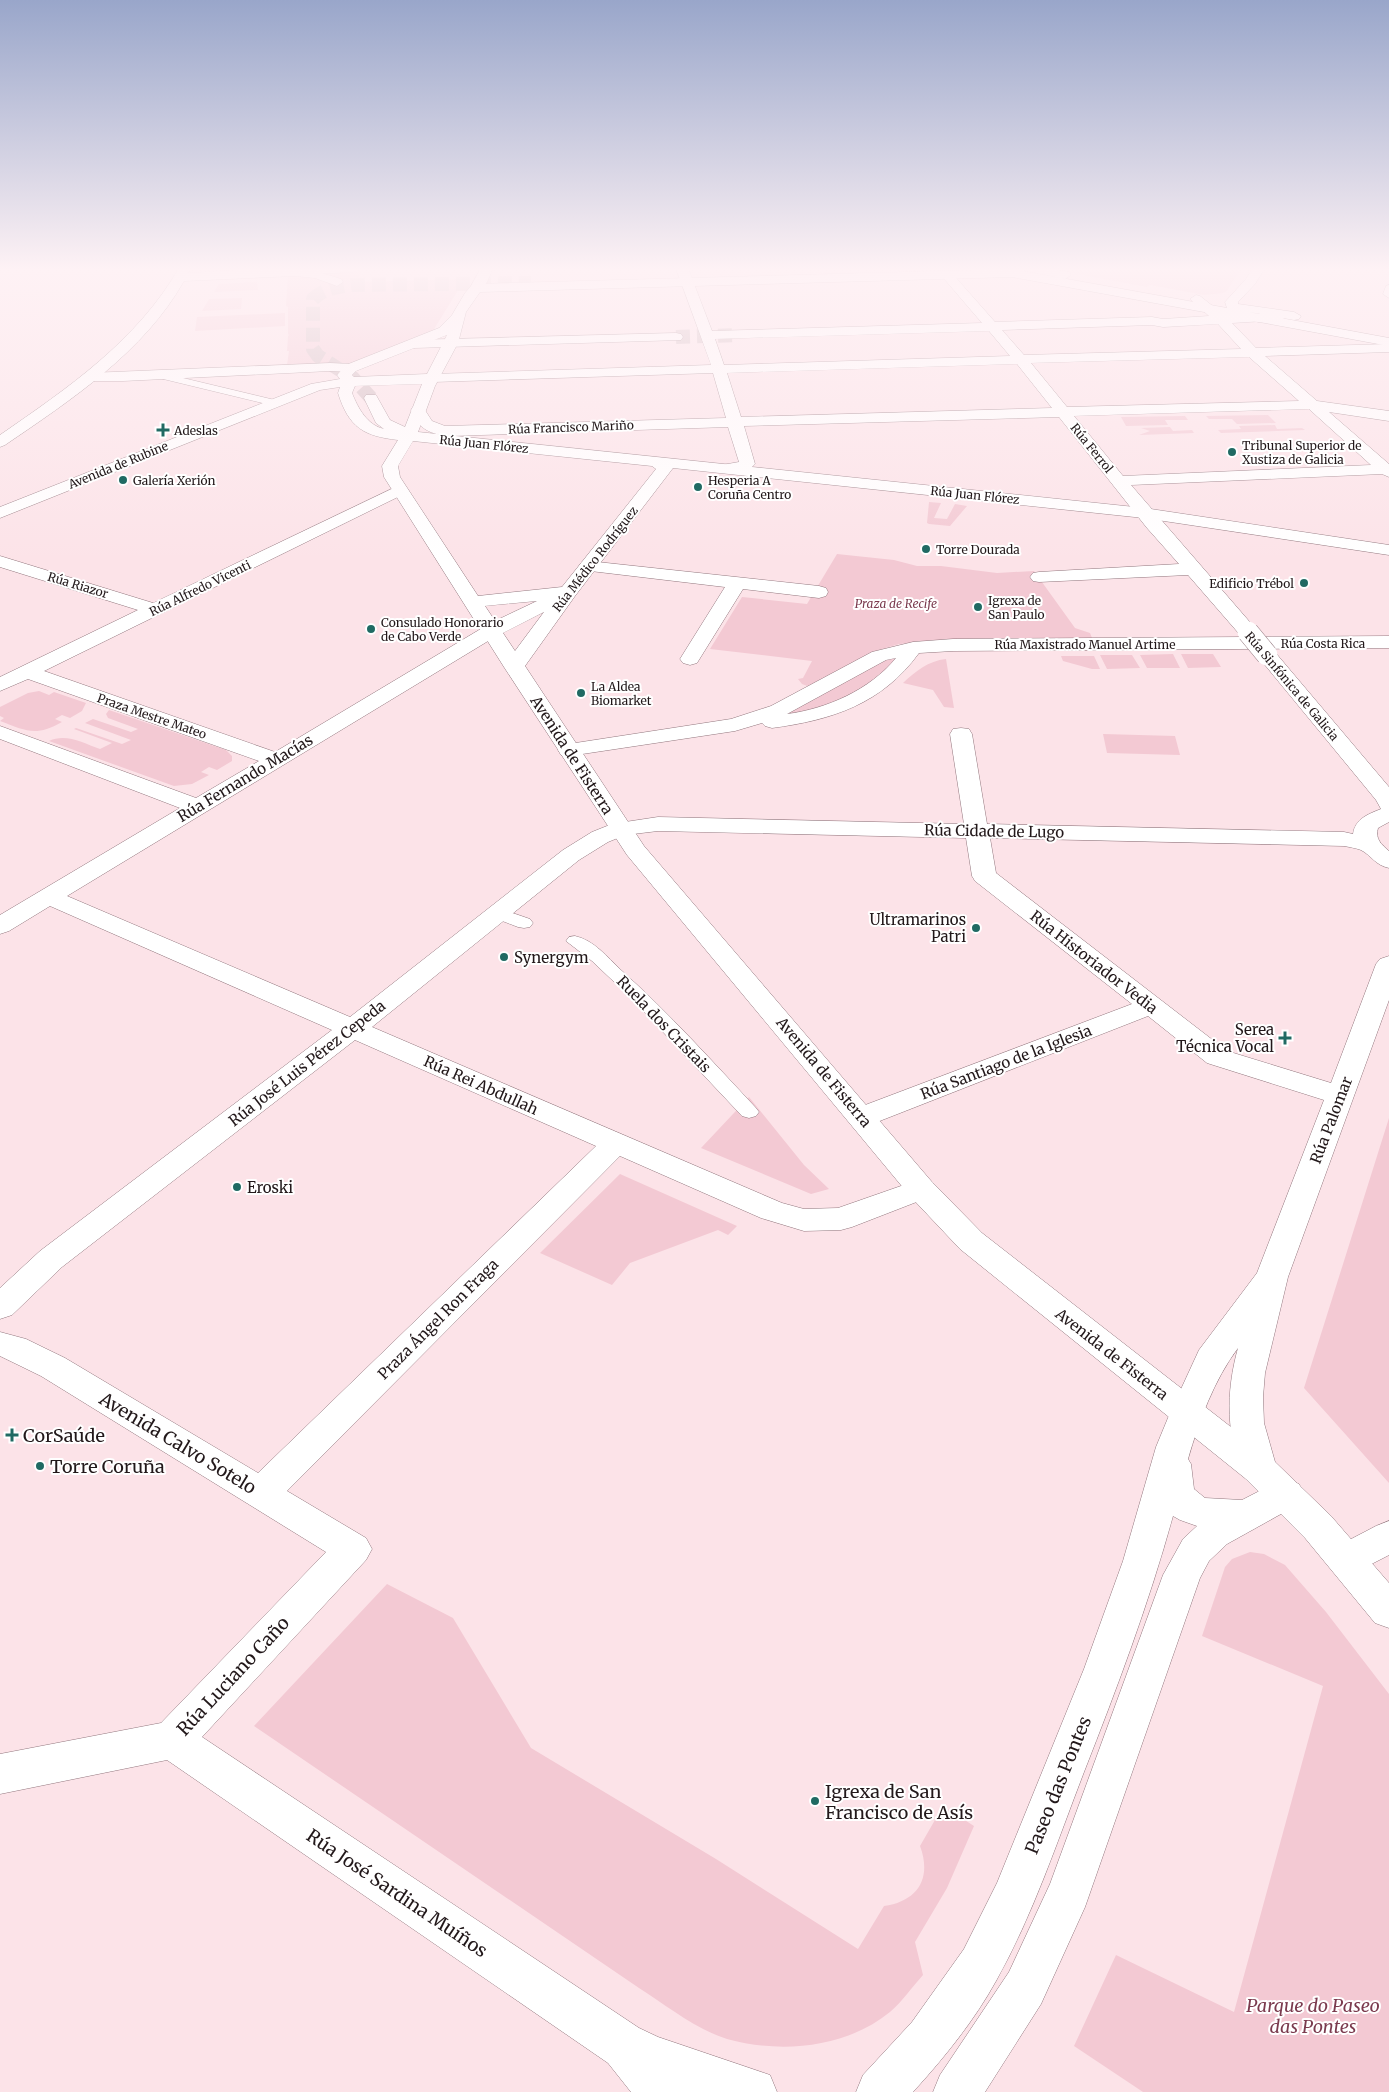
<svg xmlns="http://www.w3.org/2000/svg" width="1389" height="2092" font-family="Merriweather,serif">
<style>
.green{fill:#f3c9d3}
.lines{fill:none;stroke-linecap:round;stroke-linejoin:round}
.street-tunnel{stroke:#d0babf;stroke-width:14;stroke-dasharray:14 7;stroke-linecap:butt}
.secondary-tunnel{stroke:#d0babf;stroke-width:14;stroke-dasharray:14 7;stroke-linecap:butt}
.lane-casing{stroke:#92777e;stroke-width:1}
.street-casing{stroke:#92777e;stroke-width:1}
.secondary-casing{stroke:#92777e;stroke-width:1}
.primary-casing{stroke:#92777e;stroke-width:1}
.lane{fill:#fff;fill-rule:evenodd}
.street{fill:#fff;fill-rule:evenodd}
.secondary{fill:#fff;fill-rule:evenodd}
.primary{fill:#fff;fill-rule:evenodd}
.street-bridge-casing{stroke:#92777e;stroke-width:22;stroke-linecap:butt}
.street-bridge{stroke:#fff;stroke-width:21}
.poi-dot{fill:#206a63;stroke:#fff;stroke-width:2}
.labels{text-anchor:middle;dominant-baseline:central;stroke-width:4;stroke-linejoin:round;paint-order:stroke}
.far-street-label{font-size:12px;fill:#22181a;stroke:#fff}
.far-poi-label{font-size:12px;fill:#22181a;stroke:#fff;text-anchor:start}
.far-park-label{font-size:12px;font-style:italic;fill:#7b3a4e;stroke:#fff}
.street-label{font-size:15px;fill:#22181a;stroke:#fff}
.poi-label{font-size:15px;fill:#22181a;stroke:#fff;text-anchor:end}
.near-poi-label{font-size:18px;fill:#22181a;stroke:#fff;text-anchor:start}
.near-street-label{font-size:18px;fill:#22181a;stroke:#fff}
.near-park-label{font-size:18px;font-style:italic;fill:#7b3a4e;stroke:#fff}
</style>
<rect width="100%" height="100%" fill="#fce3e8"/>
<path class="green" d="M 361,268 L 359,282 L 465,279 L 431,334 L 355,363 L 287,365 L 289,351 L 287,351 L 288,336 L 289,335 L 288,334 L 288,307 L 286,306 L 288,275 L 321,274 L 315,270 Z
M 1045,268 L 1241,268 L 1227,291 L 1223,293 L 1204,295 L 1150,285 L 1147,287 Z
M 257,282 L 258,290 L 214,292 L 219,284 Z
M 242,298 L 241,309 L 202,311 L 209,299 Z
M 285,313 L 285,326 L 195,331 L 197,317 Z
M 1268,415 L 1276,423 L 1237,424 L 1232,419 L 1209,419 L 1206,416 Z
M 1185,416 L 1188,420 L 1165,420 L 1168,425 L 1126,426 L 1121,417 Z
M 1275,425 L 1277,429 L 1302,428 L 1305,430 L 1221,433 L 1218,430 L 1241,429 L 1239,426 Z
M 1170,427 L 1173,431 L 1192,430 L 1194,433 L 1139,435 L 1150,431 L 1141,428 Z
M 929,502 L 941,503 L 934,518 L 947,519 L 955,504 L 967,506 L 950,526 L 929,524 L 927,523 Z
M 837,554 L 894,560 L 917,566 L 941,566 L 997,573 L 1034,571 L 1075,628 L 1090,633 L 1092,638 L 959,639 L 899,644 L 872,652 L 810,687 L 802,684 L 798,679 L 803,678 L 812,661 L 710,649 L 742,597 L 807,604 Z
M 1173,654 L 1180,668 L 1147,668 L 1140,655 Z
M 1181,654 L 1213,654 L 1221,667 L 1188,668 Z
M 1100,655 L 1132,655 L 1140,668 L 1107,669 Z
M 1061,656 L 1094,656 L 1100,669 L 1092,669 L 1063,661 Z
M 899,657 C 876,680 851,701 819,710 C 805,714 788,715 774,717 L 882,661 Z
M 946,659 L 954,708 L 944,707 L 933,690 L 903,683 C 916,671 928,661 946,659 Z
M 39,691 L 49,695 L 54,692 L 86,703 L 82,711 L 70,718 L 62,715 L 55,719 L 62,722 C 35,737 27,731 0,721 L 4,718 L 0,716 L 0,707 L 28,693 Z
M 109,710 L 226,750 L 232,756 L 232,761 L 217,770 L 209,767 L 201,772 L 209,775 L 192,784 L 174,786 L 49,741 C 66,733 83,743 100,749 L 112,743 L 74,729 L 76,728 L 122,744 L 131,740 L 85,723 L 93,719 L 131,732 L 138,729 L 108,718 L 106,714 Z
M 1103,734 L 1175,736 L 1180,755 L 1107,753 Z
M 749,1097 L 804,1165 L 829,1189 L 811,1194 L 701,1148 Z
M 1389,1118 L 1389,1483 L 1304,1388 Z
M 620,1174 L 737,1226 L 728,1235 L 718,1230 L 630,1263 L 612,1285 L 540,1253 Z
M 1250,1552 L 1264,1554 L 1285,1565 L 1326,1612 L 1389,1694 L 1389,2092 L 1143,2092 L 1074,2046 L 1116,1955 L 1234,2012 L 1323,1686 L 1202,1636 L 1225,1567 L 1232,1559 Z
M 387,1584 L 453,1618 L 531,1748 L 716,1859 L 858,1949 L 884,1906 C 918,1901 932,1878 920,1846 L 943,1806 L 974,1826 L 947,1888 L 915,1942 L 923,1975 C 912,1987 902,2002 890,2012 C 846,2048 781,2054 727,2039 C 695,2029 666,2005 639,1988 L 254,1726 Z"/>
<g class="lines">
<path class="street-tunnel" d="M 676,337 L 738,335"/>
<path class="secondary-tunnel" d="M 371,398 L 353,378 L 318,356 L 313,349 L 313,299 C 324,288 338,287 352,285 L 531,283"/>
<g class="lane-casing">
<path id="lane" d="M 1389,285 L 1389,298 L 1383,294 L 1386,286 Z
M 158,372 L 279,401 L 280,403 L 275,406 L 155,377 L 153,375 Z
M 498,908 L 530,919 L 533,923 L 530,927 L 524,928 L 518,927 L 492,917 L 490,913 L 492,909 Z
M 575,936 C 594,940 607,957 621,970 C 669,1013 712,1061 756,1108 L 759,1112 L 756,1116 L 749,1118 L 742,1116 L 630,997 L 592,961 L 566,941 L 569,937 Z"/>
</g>
<g class="street-casing">
<path id="street" d="M 252,268 L 264,269 L 359,268 L 353,272 L 258,277 L 254,276 Z
M 481,268 L 493,268 L 487,282 L 480,291 L 472,291 L 470,288 Z
M 676,268 L 688,268 L 712,331 L 982,323 L 940,274 L 946,270 L 950,271 L 995,322 L 1152,317 L 1163,319 L 1209,316 L 1190,299 L 1196,295 L 1200,296 L 1224,315 L 1286,313 L 1288,316 L 1281,320 L 1232,323 L 1256,348 L 1389,344 L 1389,352 L 1265,356 L 1317,401 L 1389,411 L 1389,421 L 1329,412 L 1389,464 L 1389,477 L 1382,474 L 1131,485 L 1255,628 L 1258,632 L 1255,636 L 1251,637 L 1389,636 L 1389,648 L 953,651 L 919,653 C 882,704 832,720 772,728 L 765,726 L 762,723 L 735,731 L 569,756 L 561,755 L 558,750 L 561,745 L 569,744 L 731,719 L 771,706 L 872,652 L 913,642 L 953,639 L 1245,637 L 1241,636 L 1188,575 L 1039,582 L 1033,581 L 1030,577 L 1033,573 L 1039,572 L 1179,564 L 1147,528 L 1059,417 L 744,426 L 755,464 C 748,473 733,474 722,471 L 720,468 L 722,465 L 739,462 L 728,427 L 451,436 C 431,435 418,429 411,410 L 413,407 L 423,407 L 432,421 L 445,426 L 726,418 L 713,373 L 433,382 L 428,381 L 426,378 L 428,375 L 433,374 L 711,365 ZM 1218,324 L 1241,349 L 1024,355 L 1002,330 L 1152,325 L 1163,327 ZM 989,331 L 1010,356 L 724,365 L 715,339 ZM 1249,357 L 1299,401 L 1067,407 L 1031,363 ZM 1017,364 L 1052,408 L 741,417 L 727,373 ZM 1309,409 L 1371,465 L 1123,476 L 1074,416 ZM 896,658 C 870,690 826,709 787,714 L 886,660 Z
M 986,268 L 1011,268 L 1024,270 L 1026,273 L 1020,277 L 988,271 Z
M 1024,268 L 1047,268 L 1069,272 L 1071,275 L 1065,279 L 1026,271 Z
M 676,333 L 681,334 L 683,337 L 681,340 L 414,348 L 407,344 L 414,340 Z
M 330,363 L 351,364 L 358,368 L 351,372 L 330,371 L 123,381 L 90,381 L 85,380 L 83,377 L 85,374 L 90,373 Z
M 400,485 L 406,487 L 408,490 L 406,493 L 44,671 L 275,752 L 484,627 L 491,625 L 498,627 L 501,631 L 498,635 L 67,896 L 350,1017 L 563,850 L 592,832 L 612,824 L 658,817 L 964,824 L 950,734 L 953,729 L 961,728 L 969,729 L 972,734 L 987,824 L 1344,832 L 1353,834 C 1355,819 1368,814 1381,809 L 1376,800 L 1260,659 L 1257,655 L 1260,651 L 1267,649 L 1274,651 L 1389,787 L 1389,822 L 1378,828 C 1375,839 1381,844 1389,851 L 1389,868 C 1375,865 1372,856 1361,850 C 1356,848 1349,847 1344,846 L 990,838 L 996,873 L 1227,1051 L 1331,1083 L 1376,964 L 1380,959 L 1389,956 L 1389,1000 L 1288,1277 L 1265,1373 L 1263,1397 L 1264,1423 L 1277,1469 L 1272,1479 L 1259,1483 L 1246,1479 C 1225,1438 1226,1391 1238,1348 C 1214,1380 1199,1421 1188,1459 L 1191,1464 L 1194,1489 L 1205,1498 L 1242,1500 L 1273,1484 L 1286,1479 L 1299,1484 L 1304,1494 L 1299,1504 L 1227,1544 L 1209,1561 L 1200,1578 L 1085,1907 L 1041,2004 L 985,2092 L 933,2092 L 940,2075 L 1009,1972 L 1050,1884 L 1163,1575 L 1183,1539 L 1197,1526 L 1180,1520 L 1173,1516 C 1149,1603 1117,1688 1084,1772 C 1057,1842 1033,1915 996,1981 C 974,2021 944,2058 913,2092 L 856,2092 L 863,2075 L 912,2022 L 964,1949 L 997,1883 L 1084,1669 L 1123,1561 L 1156,1447 L 1170,1413 L 1199,1350 L 1257,1273 L 1324,1100 L 1207,1063 L 1148,1016 L 872,1124 L 862,1126 L 852,1124 L 848,1117 L 852,1110 L 1132,1004 L 975,881 L 972,876 L 966,838 L 658,831 L 625,835 L 608,842 L 579,860 L 372,1027 L 782,1203 L 804,1209 L 838,1208 L 921,1179 L 932,1182 L 936,1189 L 932,1196 L 852,1227 L 841,1230 L 804,1231 L 761,1218 L 620,1156 L 287,1491 L 366,1538 L 372,1549 L 366,1560 L 202,1737 L 639,2028 L 658,2037 L 770,2075 L 777,2092 L 631,2092 L 608,2063 L 167,1760 L 0,1794 L 0,1754 L 161,1723 L 326,1552 L 41,1376 L 0,1356 L 0,1332 L 26,1339 L 65,1358 L 258,1473 L 596,1146 L 355,1040 L 62,1267 L 12,1315 L 0,1319 L 0,1288 L 40,1251 L 332,1030 L 50,906 L 9,931 L 0,934 L 0,915 L 180,808 L 0,739 L 0,726 L 196,798 L 259,761 L 28,679 L 0,691 L 0,677 L 138,610 L 0,567 L 0,556 L 153,603 Z
M 588,561 L 819,586 L 826,588 L 828,592 L 826,596 L 819,598 L 743,589 L 697,663 L 690,665 L 683,663 L 680,659 L 725,587 L 582,570 L 579,566 L 582,562 Z
M 1389,1521 L 1389,1555 L 1360,1570 L 1347,1575 L 1334,1570 L 1328,1559 L 1334,1548 L 1376,1526 Z"/>
</g>
<g class="secondary-casing">
<path id="secondary" d="M 179,268 L 191,268 L 188,273 C 240,271 292,262 341,279 L 343,282 L 337,286 L 315,278 L 295,276 L 184,281 C 144,352 71,400 5,445 L 0,447 L 0,435 C 68,388 137,341 179,268 Z
M 1253,268 L 1265,268 L 1255,284 L 1238,302 L 1238,304 L 1294,312 L 1301,316 L 1299,319 L 1294,320 L 1249,312 L 1264,315 L 1266,318 L 1259,322 L 1012,277 L 480,292 L 466,312 L 458,343 L 435,386 L 418,432 L 1144,508 L 1389,545 L 1389,555 L 1144,518 L 673,468 L 575,596 L 525,666 L 644,846 L 932,1182 L 982,1233 L 1272,1459 L 1331,1516 L 1389,1583 L 1389,1628 L 1375,1623 L 1305,1538 L 1246,1479 L 960,1249 L 910,1196 L 627,855 L 504,667 L 384,477 L 382,466 L 398,440 C 364,436 349,428 338,393 L 340,387 L 320,390 L 0,518 L 0,507 L 311,384 L 340,379 L 337,375 L 346,365 L 439,328 L 452,315 L 465,293 L 472,285 L 476,284 L 1012,269 L 1227,308 L 1225,302 L 1246,279 ZM 447,335 L 427,374 L 354,377 L 352,375 L 356,371 ZM 422,384 L 405,427 L 390,420 L 376,395 L 366,395 L 364,398 L 376,423 L 384,429 C 367,425 358,408 352,393 L 355,386 ZM 413,441 L 652,466 L 656,469 L 562,587 L 478,596 L 400,477 L 398,466 ZM 537,601 L 495,621 L 485,606 ZM 544,612 L 515,651 L 503,633 Z"/>
</g>
<g class="primary-casing">
<path id="primary" d="M 1259,314 L 1389,338 L 1389,346 L 1254,321 L 1252,318 Z"/>
</g>
<use href="#lane" class="lane"/>
<use href="#street" class="street"/>
<use href="#secondary" class="secondary"/>
<use href="#primary" class="primary"/>
<g class="street-bridge-casing">
<path id="street-bridge" d="M 1248,632 L 1267,655"/>
</g>
<use href="#street-bridge" class="street-bridge"/>
</g>
<linearGradient id="sky" x2="0" y2="1"><stop stop-color="#99a6ca"/><stop offset="0.48" stop-color="#fef2f5"/><stop offset="1" stop-color="#fef2f5" stop-opacity="0"/></linearGradient>
<rect width="1389" height="561" fill="url(#sky)"/>
<g class="poi-dot">
<path d="M160.5 422.5h5v5h5v5h-5v5h-5v-5h-5v-5h5z"/>
<circle cx="1232" cy="452" r="5"/>
<circle cx="123" cy="480" r="5"/>
<circle cx="698" cy="487" r="5"/>
<circle cx="926" cy="549" r="5"/>
<circle cx="1304" cy="583" r="5"/>
<circle cx="978" cy="607" r="5"/>
<circle cx="371" cy="629" r="5"/>
<circle cx="581" cy="693" r="5"/>
<circle cx="976" cy="928" r="5"/>
<circle cx="504" cy="957" r="5"/>
<path d="M1282.5 1030.5h5v5h5v5h-5v5h-5v-5h-5v-5h5z"/>
<circle cx="237" cy="1187" r="5"/>
<path d="M9.5 1427.5h5v5h5v5h-5v5h-5v-5h-5v-5h5z"/>
<circle cx="40" cy="1466" r="5"/>
<circle cx="815" cy="1801" r="5"/>
</g>
<g class="labels">
<g class="far-street-label">
<text transform="translate(571 427) rotate(-2)">Rúa Francisco Mariño</text>
<text transform="translate(484 444) rotate(6)">Rúa Juan Flórez</text>
<text transform="translate(1092 448) rotate(51)">Rúa Ferrol</text>
<text transform="translate(118 465) rotate(-22)">Avenida de Rubine</text>
<text transform="translate(975 495) rotate(6)">Rúa Juan Flórez</text>
<text transform="translate(595 559) rotate(-52)">Rúa Médico Rodríguez</text>
<text transform="translate(78 585) rotate(17)">Rúa Riazor</text>
<text transform="translate(200 588) rotate(-26)">Rúa Alfredo Vicenti</text>
<text x="1323" y="643">Rúa Costa Rica</text>
<text x="1085" y="644">Rúa Maxistrado Manuel Artime</text>
<text transform="translate(1292 686) rotate(50)">Rúa Sinfónica de Galicia</text>
<text transform="translate(152 716) rotate(19)">Praza Mestre Mateo</text>
</g>
<g class="far-poi-label">
<text x="174" y="430">Adeslas</text>
<text x="1242" y="445">Tribunal Superior de<tspan x="1242" dy="14">Xustiza de Galicia</tspan></text>
<text x="133" y="480">Galería Xerión</text>
<text x="708" y="480">Hesperia A<tspan x="708" dy="14">Coruña Centro</tspan></text>
<text x="936" y="549">Torre Dourada</text>
<text x="1294" y="583" text-anchor="end">Edificio Trébol</text>
<text x="988" y="600">Igrexa de<tspan x="988" dy="14">San Paulo</tspan></text>
<text x="381" y="622">Consulado Honorario<tspan x="381" dy="14">de Cabo Verde</tspan></text>
<text x="591" y="686">La Aldea<tspan x="591" dy="14">Biomarket</tspan></text>
</g>
<g class="far-park-label">
<text x="896" y="603">Praza de Recife</text>
</g>
<g class="street-label">
<text transform="translate(572 755) rotate(57)">Avenida de Fisterra</text>
<text transform="translate(245 778) rotate(-31)">Rúa Fernando Macías</text>
<text transform="translate(994 831) rotate(1)">Rúa Cidade de Lugo</text>
<text transform="translate(1094 962) rotate(38)">Rúa Historiador Vedia</text>
<text transform="translate(664 1024) rotate(46)">Ruela dos Cristais</text>
<text transform="translate(1006 1062) rotate(-21)">Rúa Santiago de la Iglesia</text>
<text transform="translate(307 1063) rotate(-38)">Rúa José Luis Pérez Cepeda</text>
<text transform="translate(824 1072) rotate(50)">Avenida de Fisterra</text>
<text transform="translate(481 1085) rotate(24)">Rúa Rei Abdullah</text>
<text transform="translate(1331 1120) rotate(-69)">Rúa Palomar</text>
<text transform="translate(438 1319) rotate(-45)">Praza Ángel Ron Fraga</text>
<text transform="translate(1112 1354) rotate(38)">Avenida de Fisterra</text>
</g>
<g class="poi-label">
<text x="966" y="919">Ultramarinos<tspan x="966" dy="17">Patri</tspan></text>
<text x="514" y="957" text-anchor="start">Synergym</text>
<text x="1274" y="1029">Serea<tspan x="1274" dy="17">Técnica Vocal</tspan></text>
<text x="247" y="1187" text-anchor="start">Eroski</text>
</g>
<g class="near-poi-label">
<text x="23" y="1435">CorSaúde</text>
<text x="50" y="1466">Torre Coruña</text>
<text x="825" y="1791">Igrexa de San<tspan x="825" dy="21">Francisco de Asís</tspan></text>
</g>
<g class="near-street-label">
<text transform="translate(178 1443) rotate(31)">Avenida Calvo Sotelo</text>
<text transform="translate(233 1676) rotate(-47)">Rúa Luciano Caño</text>
<text transform="translate(1058 1785) rotate(-68)">Paseo das Pontes</text>
<text transform="translate(397 1893) rotate(34)">Rúa José Sardina Muíños</text>
</g>
<g class="near-park-label">
<text x="1313" y="2005">Parque do Paseo<tspan x="1313" dy="21">das Pontes</tspan></text>
</g>
</g>
</svg>
